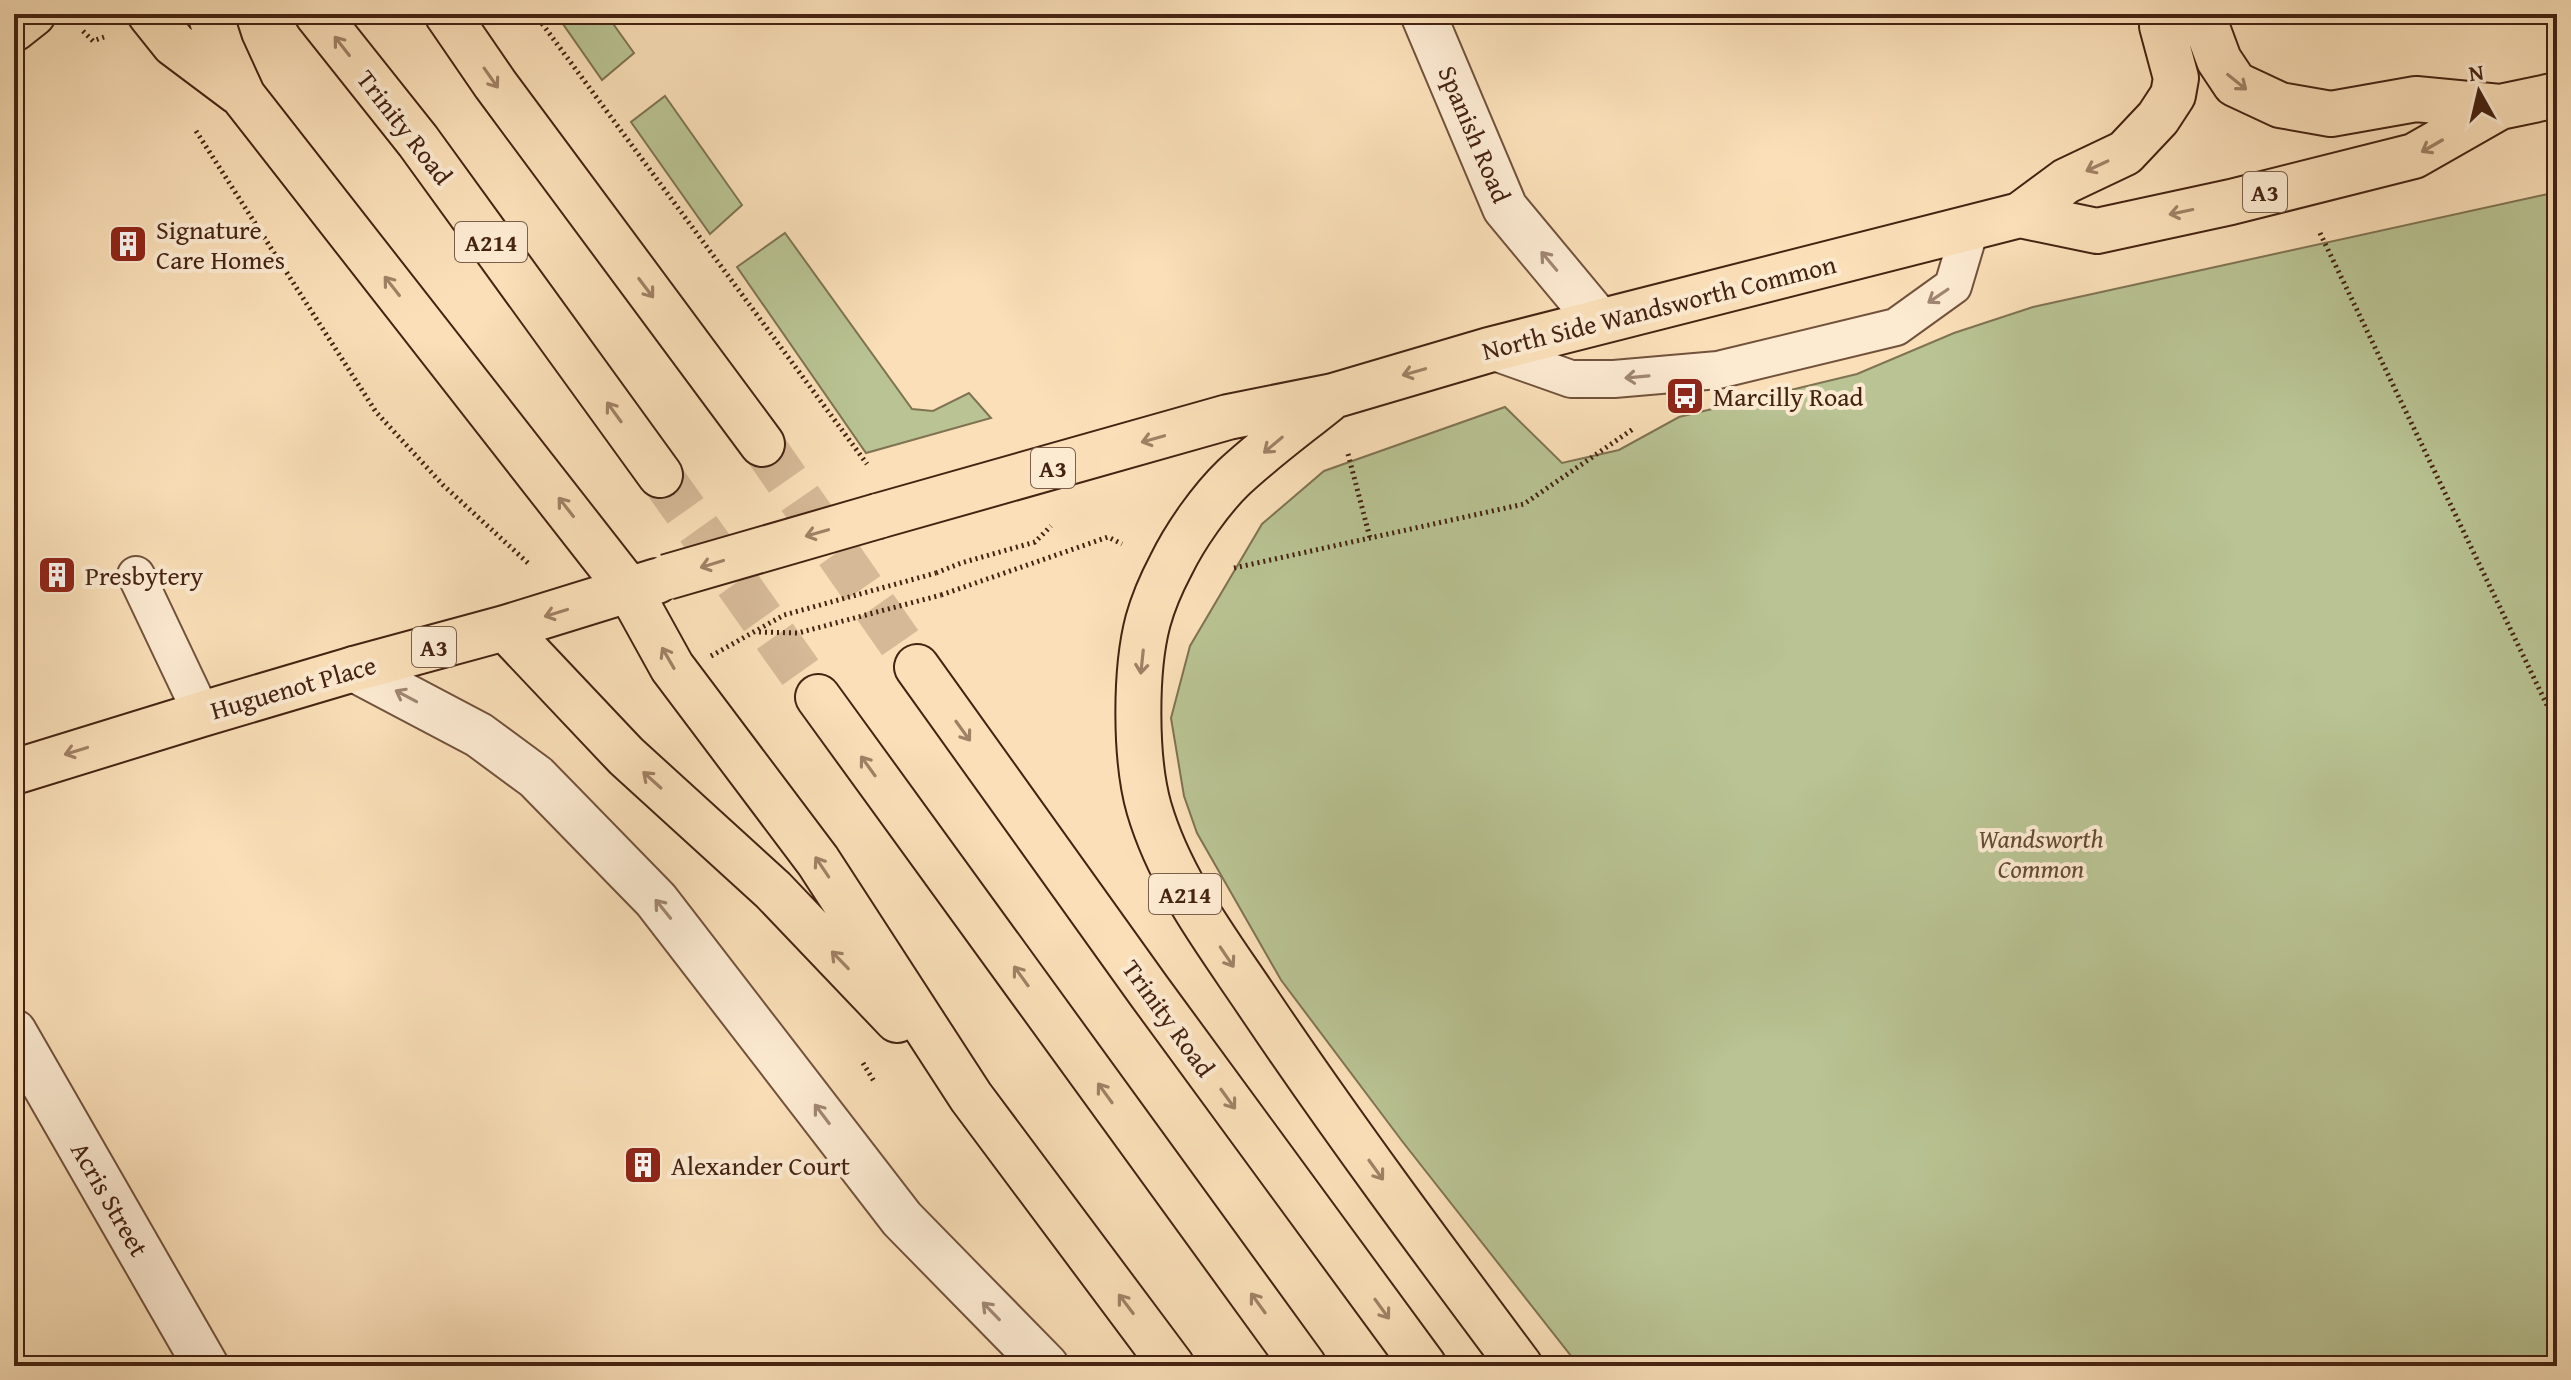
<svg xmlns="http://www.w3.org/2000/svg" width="2571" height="1380" font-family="'Gentium Book Plus',serif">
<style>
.green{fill:#b9c393;stroke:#7f7352;stroke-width:2}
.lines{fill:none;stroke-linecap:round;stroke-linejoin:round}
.trunk-tunnel{stroke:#d6b997;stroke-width:44;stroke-dasharray:44 22;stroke-linecap:butt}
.service-casing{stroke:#72523c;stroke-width:40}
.minor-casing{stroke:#72523c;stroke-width:48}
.trunk-casing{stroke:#452312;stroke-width:48}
.path{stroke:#452312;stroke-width:5;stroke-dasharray:2 4;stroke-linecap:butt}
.service{stroke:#fcead1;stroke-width:36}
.minor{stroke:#fcead1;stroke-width:44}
.trunk{stroke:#fadfb8;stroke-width:44}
.trunk-bridge-casing{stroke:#452312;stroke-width:48;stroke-linecap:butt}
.path-bridge{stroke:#452312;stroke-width:5;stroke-dasharray:2 4;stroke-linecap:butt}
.trunk-bridge{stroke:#fadfb8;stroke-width:44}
.oneway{stroke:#a08165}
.oneway2{stroke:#a08672}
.labels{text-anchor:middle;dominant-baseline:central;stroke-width:8;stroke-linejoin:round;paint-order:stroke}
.shield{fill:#fcead1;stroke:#7c5f4b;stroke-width:2}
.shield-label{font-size:24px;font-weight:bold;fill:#452312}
.street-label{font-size:26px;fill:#452312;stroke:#fcead1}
.poi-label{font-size:26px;fill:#452312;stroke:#fcead1;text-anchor:start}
.park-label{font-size:26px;font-style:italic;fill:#624b32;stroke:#fcead1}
</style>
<rect width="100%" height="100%" fill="#fadfb8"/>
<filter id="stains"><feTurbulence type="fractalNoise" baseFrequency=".0025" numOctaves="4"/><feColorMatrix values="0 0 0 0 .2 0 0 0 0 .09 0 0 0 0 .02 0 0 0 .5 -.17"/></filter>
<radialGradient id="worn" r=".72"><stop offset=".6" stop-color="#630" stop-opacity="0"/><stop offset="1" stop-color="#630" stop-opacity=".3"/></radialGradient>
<path class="green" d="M 556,14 L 606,14 L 634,53 L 602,80 Z
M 665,96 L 742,205 L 710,234 L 631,122 Z
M 2557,192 L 2557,1366 L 1579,1366 L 1402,1141 L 1281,980 L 1197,833 L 1184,796 L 1171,718 L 1190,646 L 1262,524 L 1324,471 L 1505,407 L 1562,463 L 1619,450 L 1679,417 L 1857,374 L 1954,333 L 2033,307 Z
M 785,233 L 912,409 L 933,411 L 969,393 L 991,418 L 866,453 L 737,267 Z"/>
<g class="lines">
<path class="trunk-tunnel" d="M 762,444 L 917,667
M 660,475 L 818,697"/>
<g class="service-casing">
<path id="service" d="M 1489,350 L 1571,379 L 1614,379 L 1718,370 L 1896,327 L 1953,286 L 1970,229
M 136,575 L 202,714"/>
</g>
<g class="minor-casing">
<path id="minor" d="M 1423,14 L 1505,208 L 1599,321
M 354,669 L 479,735 L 536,777 L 656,900 L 902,1219 L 1046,1366
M 14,1032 L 206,1366"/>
</g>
<g class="trunk-casing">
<path id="trunk" d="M 150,14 L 174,44 L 238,92
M 210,14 L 221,48 L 243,96 L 630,591 L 672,667 L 818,861 L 971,1097 L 1172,1366
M 317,14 L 418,141 L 660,475
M 447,14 L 495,84 L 762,444
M 2202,14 L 2219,60 L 2235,84 L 2280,105 L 2331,114 L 2416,99 L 2500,107
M 14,29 L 33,14
M 2020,215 L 2066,181 L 2125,153 L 2158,118 L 2173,95 L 2176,78 L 2162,26 L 2163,14
M 1328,400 C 1297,425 1264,449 1234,477 C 1211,499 1185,536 1171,565 C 1162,582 1153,603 1148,621 C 1135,670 1135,759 1149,808 C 1171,883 1219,944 1261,1007 C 1344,1130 1432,1248 1520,1366
M 878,516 L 1228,417 L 1333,396 L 1489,350 L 2020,215 L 2097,231 L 2231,202 L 2414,156 L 2500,107 L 2557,95
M 505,628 L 626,756 L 773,890 L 897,1020
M 917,667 L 1149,991 L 1424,1366
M 818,697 L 1304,1366
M 14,772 L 202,714 L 354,669 L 505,628 L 657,581"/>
</g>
<path class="path" d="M 535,14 L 867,464
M 83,31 L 93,41 L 104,37
M 196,131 L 376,412 L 443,485 L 529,564
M 2320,233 L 2557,726
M 1348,454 L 1370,538
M 1234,568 L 1524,504 L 1633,429
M 936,573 L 961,563 L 1035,542 L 1051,526
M 941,595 L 1108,537 L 1122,544
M 863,1063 L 875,1083"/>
<use href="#service" class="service"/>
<use href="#minor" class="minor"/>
<use href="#trunk" class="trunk"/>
<g class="trunk-bridge-casing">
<path id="trunk-bridge" d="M 667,577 L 878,516"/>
</g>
<path class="path-bridge" d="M 759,632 L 798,633 L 941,595
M 711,656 L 784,615 L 936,573"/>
<use href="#trunk-bridge" class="trunk-bridge"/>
</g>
<defs><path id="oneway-shaft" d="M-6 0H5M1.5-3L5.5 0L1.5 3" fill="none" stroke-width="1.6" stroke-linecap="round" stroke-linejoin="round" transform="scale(2)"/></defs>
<g class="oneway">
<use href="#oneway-shaft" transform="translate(342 46) rotate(-128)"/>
<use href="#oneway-shaft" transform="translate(491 78) rotate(55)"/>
<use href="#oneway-shaft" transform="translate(2237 82) rotate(39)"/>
<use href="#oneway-shaft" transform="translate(2432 146) rotate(150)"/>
<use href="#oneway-shaft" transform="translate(2097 166) rotate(155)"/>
<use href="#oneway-shaft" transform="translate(2181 212) rotate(168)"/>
<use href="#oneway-shaft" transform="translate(392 286) rotate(-128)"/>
<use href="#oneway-shaft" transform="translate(646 288) rotate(53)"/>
<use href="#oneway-shaft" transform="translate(1414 372) rotate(164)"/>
<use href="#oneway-shaft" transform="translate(614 412) rotate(-126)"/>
<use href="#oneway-shaft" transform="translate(1153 439) rotate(164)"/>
<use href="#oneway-shaft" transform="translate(1273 445) rotate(140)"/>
<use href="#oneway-shaft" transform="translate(566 507) rotate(-128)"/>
<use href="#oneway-shaft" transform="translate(817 533) rotate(164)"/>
<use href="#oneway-shaft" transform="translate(712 564) rotate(163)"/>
<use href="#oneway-shaft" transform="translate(556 613) rotate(163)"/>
<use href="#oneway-shaft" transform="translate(668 658) rotate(-120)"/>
<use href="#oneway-shaft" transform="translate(1142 662) rotate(96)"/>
<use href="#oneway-shaft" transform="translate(963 731) rotate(54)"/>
<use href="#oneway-shaft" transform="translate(76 751) rotate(163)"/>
<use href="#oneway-shaft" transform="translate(868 766) rotate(-126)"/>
<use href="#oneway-shaft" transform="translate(652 780) rotate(-138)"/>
<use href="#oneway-shaft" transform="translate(822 867) rotate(-124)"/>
<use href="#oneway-shaft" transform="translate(1227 957) rotate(56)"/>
<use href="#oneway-shaft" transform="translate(840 960) rotate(-134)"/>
<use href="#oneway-shaft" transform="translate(1021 976) rotate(-126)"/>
<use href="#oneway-shaft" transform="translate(1105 1093) rotate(-126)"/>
<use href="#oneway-shaft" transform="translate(1228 1099) rotate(54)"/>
<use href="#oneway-shaft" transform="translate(1376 1170) rotate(54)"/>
<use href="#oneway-shaft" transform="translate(1258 1303) rotate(-126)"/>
<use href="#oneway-shaft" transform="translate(1126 1304) rotate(-127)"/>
<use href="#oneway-shaft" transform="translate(1382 1309) rotate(54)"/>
</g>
<g class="oneway2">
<use href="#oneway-shaft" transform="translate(1549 261) rotate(-130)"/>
<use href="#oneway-shaft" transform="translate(1938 296) rotate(146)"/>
<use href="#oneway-shaft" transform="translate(1637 377) rotate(175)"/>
<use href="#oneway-shaft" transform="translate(406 696) rotate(-152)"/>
<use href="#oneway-shaft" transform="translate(663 909) rotate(-129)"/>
<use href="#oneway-shaft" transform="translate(822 1114) rotate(-127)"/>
<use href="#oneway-shaft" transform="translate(991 1311) rotate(-134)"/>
</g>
<defs>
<g id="building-square" transform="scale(2)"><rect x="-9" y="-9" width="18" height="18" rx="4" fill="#8f2418" stroke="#fcead1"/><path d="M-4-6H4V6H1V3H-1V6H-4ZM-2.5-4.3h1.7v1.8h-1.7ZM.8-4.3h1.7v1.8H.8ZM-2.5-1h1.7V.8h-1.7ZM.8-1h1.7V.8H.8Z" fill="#fff"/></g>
<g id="bus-square" transform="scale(2)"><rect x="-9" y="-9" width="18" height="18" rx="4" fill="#8f2418" stroke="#fcead1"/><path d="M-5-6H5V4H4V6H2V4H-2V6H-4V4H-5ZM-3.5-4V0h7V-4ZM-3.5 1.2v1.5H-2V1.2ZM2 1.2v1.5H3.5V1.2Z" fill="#fff"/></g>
</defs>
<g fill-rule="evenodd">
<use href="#building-square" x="128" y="244"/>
<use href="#bus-square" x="1685" y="396"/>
<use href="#building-square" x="57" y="575"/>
<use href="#building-square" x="643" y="1165"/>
</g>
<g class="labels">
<g class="shield">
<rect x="2243" y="172" width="44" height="40" rx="6"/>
<rect x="455" y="222" width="72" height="40" rx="6"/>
<rect x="1031" y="448" width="44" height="40" rx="6"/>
<rect x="412" y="627" width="44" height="40" rx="6"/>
<rect x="1149" y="874" width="72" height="40" rx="6"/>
</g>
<g class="shield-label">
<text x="2265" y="192">A3</text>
<text x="491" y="242">A214</text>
<text x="1053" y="468">A3</text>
<text x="434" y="647">A3</text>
<text x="1185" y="894">A214</text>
</g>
<g class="street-label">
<text transform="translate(405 127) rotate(52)">Trinity Road</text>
<text transform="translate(1475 134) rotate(67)">Spanish Road</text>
<text transform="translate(1659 307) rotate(-14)">North Side Wandsworth Common</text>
<text transform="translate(293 687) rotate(-16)">Huguenot Place</text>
<text transform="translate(1169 1018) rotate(54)">Trinity Road</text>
<text transform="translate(110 1199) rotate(60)">Acris Street</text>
</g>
<g class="poi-label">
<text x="156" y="229">Signature<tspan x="156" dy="30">Care Homes</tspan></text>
<text x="1713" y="396">Marcilly Road</text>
<text x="85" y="575">Presbytery</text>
<text x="671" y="1165">Alexander Court</text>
</g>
<g class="park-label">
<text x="2041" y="838">Wandsworth<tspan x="2041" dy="30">Common</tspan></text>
</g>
</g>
<rect width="2571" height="1380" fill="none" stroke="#fadfb8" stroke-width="48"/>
<rect x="16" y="16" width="2539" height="1348" fill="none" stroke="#452312" stroke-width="4"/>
<rect x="24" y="24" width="2523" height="1332" fill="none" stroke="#452312" stroke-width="2"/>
<g transform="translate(2479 92) rotate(352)" stroke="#fcead1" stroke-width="6" paint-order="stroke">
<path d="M0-6L14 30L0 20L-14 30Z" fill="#452312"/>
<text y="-12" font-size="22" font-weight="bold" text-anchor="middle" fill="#452312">N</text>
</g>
<rect width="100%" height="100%" filter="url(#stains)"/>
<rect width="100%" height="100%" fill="url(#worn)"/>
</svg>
